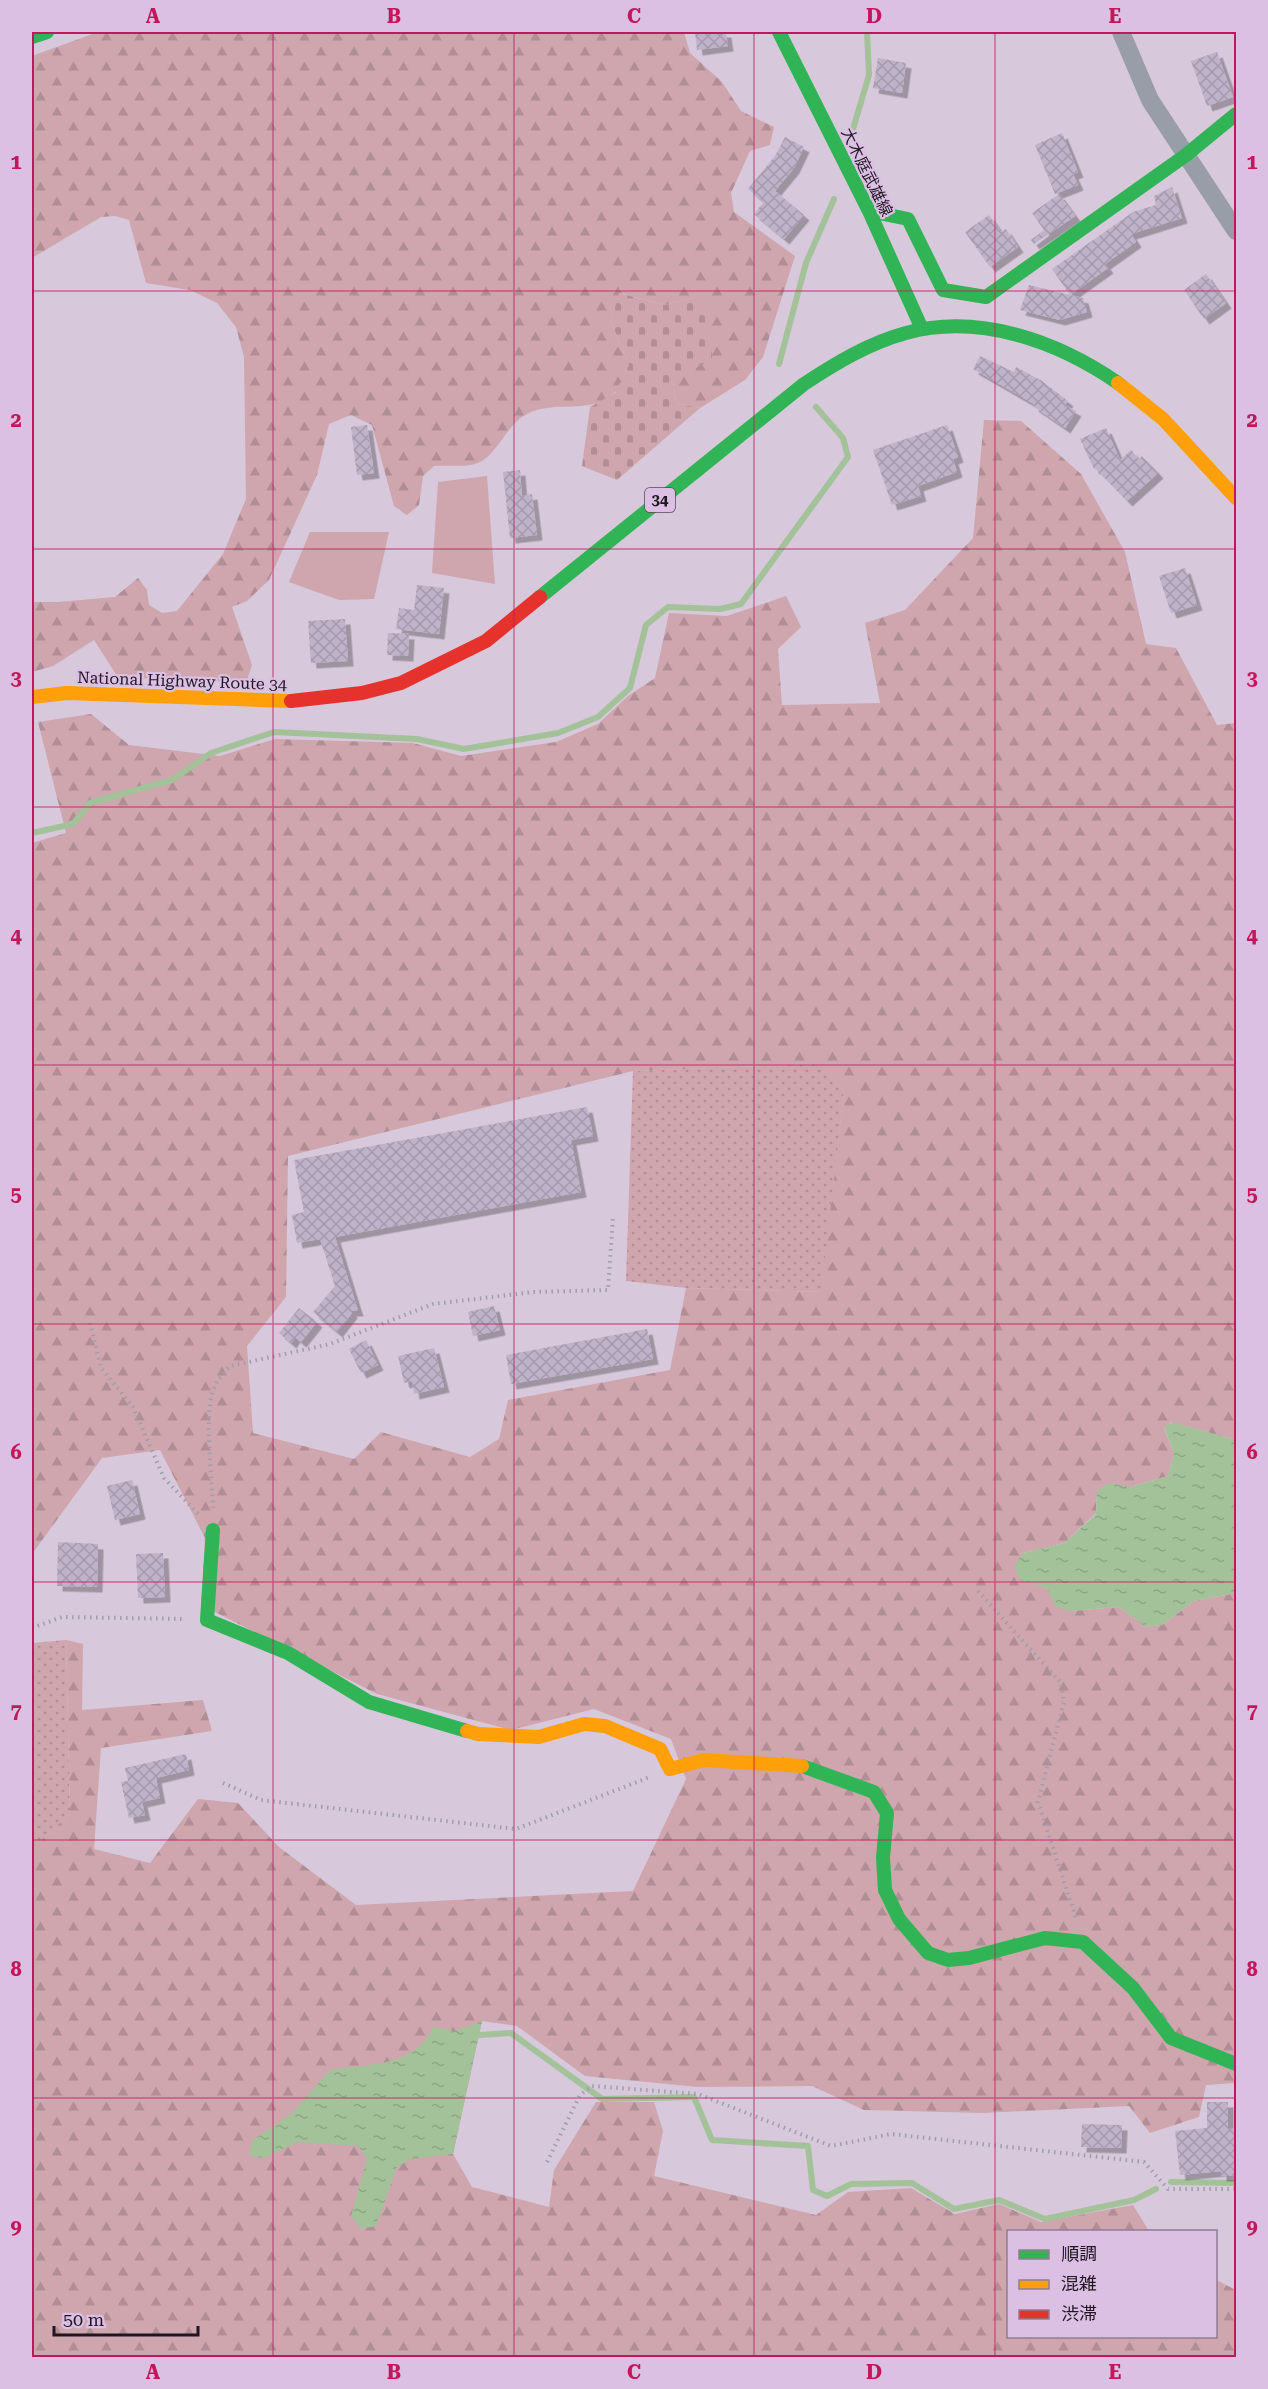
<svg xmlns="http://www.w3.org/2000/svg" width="1268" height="2389" font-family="'Roboto Serif','Noto Sans JP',serif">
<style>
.grass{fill:url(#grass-dots)}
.forest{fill:url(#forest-firs);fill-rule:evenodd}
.cemetery{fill:url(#cemetery-stones)}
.garden{fill:#cfa5ae}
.water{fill:url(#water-ripples)}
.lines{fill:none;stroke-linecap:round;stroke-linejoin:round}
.stream{stroke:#a3c29a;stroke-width:6}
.building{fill:url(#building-cross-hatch);filter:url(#shadow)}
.path{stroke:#9f9ea9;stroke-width:4;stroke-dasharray:1.5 4.5;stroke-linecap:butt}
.street{stroke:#999da8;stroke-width:18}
.fast{stroke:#30b455;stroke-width:14}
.slow{stroke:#ff9f0a;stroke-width:14}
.jam{stroke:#e5322d;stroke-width:14}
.grid{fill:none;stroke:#c2185b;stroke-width:1.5;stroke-opacity:0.55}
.labels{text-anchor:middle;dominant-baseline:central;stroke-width:4.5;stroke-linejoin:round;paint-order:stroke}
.shield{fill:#dbc0e3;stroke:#58495c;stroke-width:1.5}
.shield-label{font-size:15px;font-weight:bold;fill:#201622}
.street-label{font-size:16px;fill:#201622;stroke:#dbc0e3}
.neatline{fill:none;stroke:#c2185b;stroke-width:2}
.grid-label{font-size:20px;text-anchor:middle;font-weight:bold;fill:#c2185b}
</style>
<defs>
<pattern id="grass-dots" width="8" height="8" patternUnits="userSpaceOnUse" patternTransform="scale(1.5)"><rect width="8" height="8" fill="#cfa5ae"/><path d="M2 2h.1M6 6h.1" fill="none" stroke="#b18d95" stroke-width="1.8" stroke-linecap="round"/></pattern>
<pattern id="forest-firs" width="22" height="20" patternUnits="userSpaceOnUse" patternTransform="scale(1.5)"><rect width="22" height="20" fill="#cfa5ae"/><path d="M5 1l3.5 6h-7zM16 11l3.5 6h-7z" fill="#b18d95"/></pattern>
<pattern id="cemetery-stones" width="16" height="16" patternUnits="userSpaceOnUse" patternTransform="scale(1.5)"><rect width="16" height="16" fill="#cfa5ae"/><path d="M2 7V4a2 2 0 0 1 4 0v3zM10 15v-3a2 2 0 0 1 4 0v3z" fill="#b18d95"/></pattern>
<pattern id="water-ripples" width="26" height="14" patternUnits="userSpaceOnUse" patternTransform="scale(1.5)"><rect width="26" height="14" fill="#a3c29a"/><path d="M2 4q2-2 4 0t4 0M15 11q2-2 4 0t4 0" fill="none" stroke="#8ca684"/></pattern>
<pattern id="building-cross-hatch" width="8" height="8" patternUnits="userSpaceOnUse" patternTransform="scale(1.5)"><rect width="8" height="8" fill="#bfb3ca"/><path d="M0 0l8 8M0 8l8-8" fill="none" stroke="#a499ad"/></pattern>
<filter id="shadow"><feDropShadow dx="5.5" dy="5.5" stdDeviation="0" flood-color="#0004"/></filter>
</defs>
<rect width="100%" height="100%" fill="#d7c8db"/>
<path class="grass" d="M 818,1064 L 844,1091 L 822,1292 L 686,1288 L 626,1281 L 633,1071 Z
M 66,1640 L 70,1814 L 32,1848 L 32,1643 Z"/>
<path class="forest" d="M 98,32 L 684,32 L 690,53 L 722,82 L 741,111 L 774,127 L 770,145 L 750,151 L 731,193 L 734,212 L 795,256 L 763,357 L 745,380 L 700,408 L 676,403 L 673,380 L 694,298 L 664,305 L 620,293 L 611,322 L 629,365 C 625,373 621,388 614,393 C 589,416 555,399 527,414 C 506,424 496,459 475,464 C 463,467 447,465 434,466 L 423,476 L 419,505 L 407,515 L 394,506 L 372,425 L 351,415 L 329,424 L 317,475 L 269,580 L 247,601 L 232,607 L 252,665 L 247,680 L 232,684 L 201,678 L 119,679 L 94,640 L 53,666 L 32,672 L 32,602 L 58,602 L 115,597 L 138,578 L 147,590 L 149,605 L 162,613 L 177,611 L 223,554 L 246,499 L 244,357 L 236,327 L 217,303 L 190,290 L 146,283 L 129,220 L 115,216 L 101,217 L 32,258 L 32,56 Z
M 984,420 L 1021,421 L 1081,474 L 1125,552 L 1146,644 L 1176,648 L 1217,725 L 1236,723 L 1236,1440 L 1171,1422 L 1164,1428 L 1174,1454 L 1168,1476 L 1130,1487 L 1097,1491 L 1096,1513 L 1064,1543 L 1023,1553 L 1019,1578 L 1046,1588 L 1071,1611 L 1119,1607 L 1146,1627 L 1162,1625 L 1194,1601 L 1236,1593 L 1236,2083 L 1206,2085 L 1199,2117 L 1150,2133 L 1129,2106 L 983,2113 L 864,2110 L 812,2086 L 698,2087 L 585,2076 L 517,2026 L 482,2021 L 453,2154 L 472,2187 L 549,2207 L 554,2170 L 596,2102 L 654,2102 L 663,2131 L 654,2176 L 816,2215 L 848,2192 L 911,2188 L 955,2214 L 999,2204 L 1041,2222 L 1133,2205 L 1149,2231 L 1008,2232 L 1008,2336 L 1216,2336 L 1216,2280 L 1236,2290 L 1236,2357 L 32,2357 L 32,1848 L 70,1814 L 66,1640 L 83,1644 L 82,1710 L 203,1700 L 212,1731 L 101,1748 L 94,1849 L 150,1863 L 198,1799 L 238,1803 L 279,1847 L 356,1905 L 633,1891 L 686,1779 L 671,1739 L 594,1709 L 511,1730 L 377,1694 L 201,1605 L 205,1538 L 160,1450 L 102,1458 L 32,1554 L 32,843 L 66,833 L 38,722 L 91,714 L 129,745 L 220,756 L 275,739 L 413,743 L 461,756 L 556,742 L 598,724 L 628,696 L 655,678 L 669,613 L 727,616 L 786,596 L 801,627 L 778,649 L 782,705 L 880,703 L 865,623 L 905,610 L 973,538 ZM 817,1064 L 844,1091 L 821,1292 L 686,1288 L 670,1370 L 508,1400 L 499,1439 L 470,1457 L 381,1432 L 354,1459 L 253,1433 L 247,1346 L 286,1297 L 288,1156 L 633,1071 Z"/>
<path class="cemetery" d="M 619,293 L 664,305 L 694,298 L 710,305 L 712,359 L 673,380 L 676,403 L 700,408 L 617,480 L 582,466 L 590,407 L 615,393 L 629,365 L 611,322 Z"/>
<path class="garden" d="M 487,476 L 495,584 L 432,573 L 438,482 Z
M 310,532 L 389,532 L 374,599 L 339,600 L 289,582 Z"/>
<path class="water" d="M 1172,1422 L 1236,1440 L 1236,1593 L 1194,1601 L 1162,1625 L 1146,1627 L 1119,1607 L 1071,1611 L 1056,1607 L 1046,1588 L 1019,1579 L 1015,1565 L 1023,1553 L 1064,1543 L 1096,1514 L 1097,1491 L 1109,1483 L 1130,1487 L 1168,1476 L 1174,1454 L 1164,1427 Z
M 482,2021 L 453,2154 L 411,2159 L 397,2167 L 376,2226 L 361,2229 L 351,2216 L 367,2159 L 359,2146 L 297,2142 L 264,2158 L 249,2156 L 252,2141 L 293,2112 L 330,2070 C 367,2064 416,2067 433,2027 L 455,2031 Z"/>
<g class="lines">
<path class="stream" d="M 853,129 L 869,75 L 867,32
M 779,364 L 806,263 L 834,199
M 32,833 L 73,824 L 90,803 L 172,780 L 211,753 L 274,732 L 417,739 L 464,749 L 558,733 L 598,717 L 630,688 L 646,625 L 668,607 L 720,609 L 741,604 L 848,457 L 843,438 L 816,407
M 479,2035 L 511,2033 L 602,2099 L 694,2097 L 712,2140 L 808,2146 L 813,2190 L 827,2196 L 851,2184 L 912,2183 L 954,2209 L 999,2200 L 1045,2219 L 1134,2200 L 1156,2189
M 1171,2182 L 1236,2183"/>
</g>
<path class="building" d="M 695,32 L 726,32 L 728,46 L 697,50 Z
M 1217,52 L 1233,97 L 1207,106 L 1191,61 Z
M 878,58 L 906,63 L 902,93 L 873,88 Z
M 1062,133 L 1078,172 L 1073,174 L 1078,185 L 1055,194 L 1035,145 Z
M 785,137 L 804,147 L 794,168 L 775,191 L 804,215 L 784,239 L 754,214 L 764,202 L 748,189 L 775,156 Z
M 1172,187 L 1182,218 L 1131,234 L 1136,242 L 1105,264 L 1108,268 L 1070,295 L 1052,269 L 1133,212 L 1156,205 L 1154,196 Z
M 1059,194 L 1075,216 L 1034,244 L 1031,240 L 1044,230 L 1032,213 Z
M 989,215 L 1001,232 L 1006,229 L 1018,247 L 990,267 L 965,232 Z
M 1206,274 L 1226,303 L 1204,319 L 1184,290 Z
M 1029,285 L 1083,298 L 1087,312 L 1060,320 L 1020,310 Z
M 980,356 L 1014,372 L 1016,367 L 1042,381 L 1068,401 L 1065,405 L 1076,411 L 1065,428 L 1033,406 L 1034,404 L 973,369 Z
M 367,425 L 374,473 L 357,475 L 351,427 Z
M 947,425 L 958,457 L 953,459 L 957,472 L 918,486 L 921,496 L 892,505 L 873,450 Z
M 1106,428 L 1120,460 L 1131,450 L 1139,459 L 1142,456 L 1158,473 L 1127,501 L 1096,469 L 1094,469 L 1080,439 Z
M 520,470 L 522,496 L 532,494 L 537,535 L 510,538 L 503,472 Z
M 1185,568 L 1197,605 L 1171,613 L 1159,576 Z
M 417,585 L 444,588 L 439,634 L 396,629 L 399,608 L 414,610 Z
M 345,619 L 348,661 L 311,663 L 308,621 Z
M 388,633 L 409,634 L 408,656 L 387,655 Z
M 587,1107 L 593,1136 L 571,1140 L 581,1192 L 335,1237 L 358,1311 L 351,1311 L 352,1313 L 337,1332 L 313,1312 L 335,1286 L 320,1239 L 297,1243 L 292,1215 L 304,1212 L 294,1160 Z
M 494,1306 L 500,1330 L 473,1336 L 468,1312 Z
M 299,1308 L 317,1322 L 301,1342 L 295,1337 L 291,1343 L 279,1333 Z
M 647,1329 L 653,1359 L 511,1384 L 506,1355 Z
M 366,1340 L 378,1365 L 361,1373 L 349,1349 Z
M 434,1348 L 444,1387 L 414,1394 L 412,1381 L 404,1383 L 398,1356 Z
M 132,1480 L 140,1514 L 115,1520 L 107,1486 Z
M 58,1542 L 98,1544 L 97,1587 L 57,1586 Z
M 163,1553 L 165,1597 L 138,1598 L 136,1554 Z
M 186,1754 L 189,1770 L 156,1778 L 160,1798 L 142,1802 L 145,1815 L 129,1818 L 121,1782 L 128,1781 L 125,1768 Z
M 1207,2102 L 1228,2102 L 1228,2128 L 1236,2128 L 1236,2176 L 1221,2176 L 1221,2171 L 1180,2175 L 1175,2131 L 1207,2128 Z
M 1082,2124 L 1122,2125 L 1121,2148 L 1081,2147 Z"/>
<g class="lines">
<path class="path" d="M 90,1323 L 101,1368 L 133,1407 L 164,1478 L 198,1514
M 213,1508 C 212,1482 205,1417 212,1394 C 215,1383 222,1375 230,1366 L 330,1344 L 433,1304 L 534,1292 L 608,1290 L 613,1218
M 978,1591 L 1061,1683 L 1064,1701 L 1038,1802 L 1077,1921
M 32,1628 L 62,1617 L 186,1619
M 223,1783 L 261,1800 L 516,1829 L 650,1777
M 547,2162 L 580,2095 L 592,2086 L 698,2094 L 831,2146 L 891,2134 L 1144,2162 L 1168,2189 L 1236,2189"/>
<path class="street" d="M 1121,32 L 1150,100 L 1236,231"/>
<path class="fast" d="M 779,32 L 869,211 L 922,329
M 32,37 L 47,32
M 869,211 L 908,219 L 943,290 L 986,297 L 1186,155 L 1236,114
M 540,597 L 804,384 C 836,363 869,343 906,333 C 979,313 1057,341 1118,383
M 213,1530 L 207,1620 L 288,1653 L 369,1702 L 467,1731
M 802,1766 L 874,1792 L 887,1813 L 883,1858 L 885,1890 L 899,1919 L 928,1953 L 948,1960 L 969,1958 L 1045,1938 L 1083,1942 L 1133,1988 L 1171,2038 L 1236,2064"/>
<path class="slow" d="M 1118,383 L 1163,419 L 1236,498
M 32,697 L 67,693 L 291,701
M 467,1731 L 478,1734 L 539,1737 L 584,1724 L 605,1726 L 660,1749 L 670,1769 L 704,1760 L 802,1766"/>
<path class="jam" d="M 291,701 L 362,693 L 401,683 L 486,641 L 540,597"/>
</g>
<path class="grid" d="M 273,32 L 273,2358M 514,32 L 514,2358M 754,32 L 754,2358M 995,32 L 995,2358M 32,291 L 1236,291M 32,549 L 1236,549M 32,807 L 1236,807M 32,1065 L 1236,1065M 32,1324 L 1236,1324M 32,1582 L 1236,1582M 32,1840 L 1236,1840M 32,2098 L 1236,2098"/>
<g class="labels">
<rect class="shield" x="645" y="488" width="30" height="24" rx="4.5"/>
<g class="shield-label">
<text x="660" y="500">34</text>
</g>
<g class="street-label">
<text transform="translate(867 172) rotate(64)">大木庭武雄線</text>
<text transform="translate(182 681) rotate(2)">National Highway Route 34</text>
</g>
</g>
<rect width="1268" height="2389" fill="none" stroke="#dbc0e3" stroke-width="66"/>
<rect x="1007" y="2230" width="210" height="108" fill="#dbc0e3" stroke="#907c96" stroke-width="1.5"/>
<rect x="1019" y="2250" width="30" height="9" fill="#30b455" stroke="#907c96" stroke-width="1.5"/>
<text x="1061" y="2260" font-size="18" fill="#201622">順調</text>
<rect x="1019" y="2280" width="30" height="9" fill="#ff9f0a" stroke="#907c96" stroke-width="1.5"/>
<text x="1061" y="2290" font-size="18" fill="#201622">混雑</text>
<rect x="1019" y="2310" width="30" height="9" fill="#e5322d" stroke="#907c96" stroke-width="1.5"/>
<text x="1061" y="2320" font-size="18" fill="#201622">渋滞</text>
<path d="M54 2326v9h144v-9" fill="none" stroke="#201622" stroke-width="3"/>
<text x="63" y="2326" font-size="18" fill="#201622" stroke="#dbc0e3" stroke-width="4.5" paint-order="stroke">50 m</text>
<rect x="33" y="33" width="1202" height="2323" class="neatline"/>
<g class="grid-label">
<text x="153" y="23">A</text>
<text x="394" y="23">B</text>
<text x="634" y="23">C</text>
<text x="874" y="23">D</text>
<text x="1115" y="23">E</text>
<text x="16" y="169">1</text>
<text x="1252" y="169">1</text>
<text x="16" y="427">2</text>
<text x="1252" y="427">2</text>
<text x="16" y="685">3</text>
<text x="1252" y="685">3</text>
<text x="16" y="943">4</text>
<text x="1252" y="943">4</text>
<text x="16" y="1201">5</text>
<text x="1252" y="1201">5</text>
<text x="16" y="1459">6</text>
<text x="1252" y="1459">6</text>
<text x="16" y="1718">7</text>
<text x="1252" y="1718">7</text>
<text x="16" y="1976">8</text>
<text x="1252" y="1976">8</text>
<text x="16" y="2234">9</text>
<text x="1252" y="2234">9</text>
<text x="153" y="2379">A</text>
<text x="394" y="2379">B</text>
<text x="634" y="2379">C</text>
<text x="874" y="2379">D</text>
<text x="1115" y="2379">E</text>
</g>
</svg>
